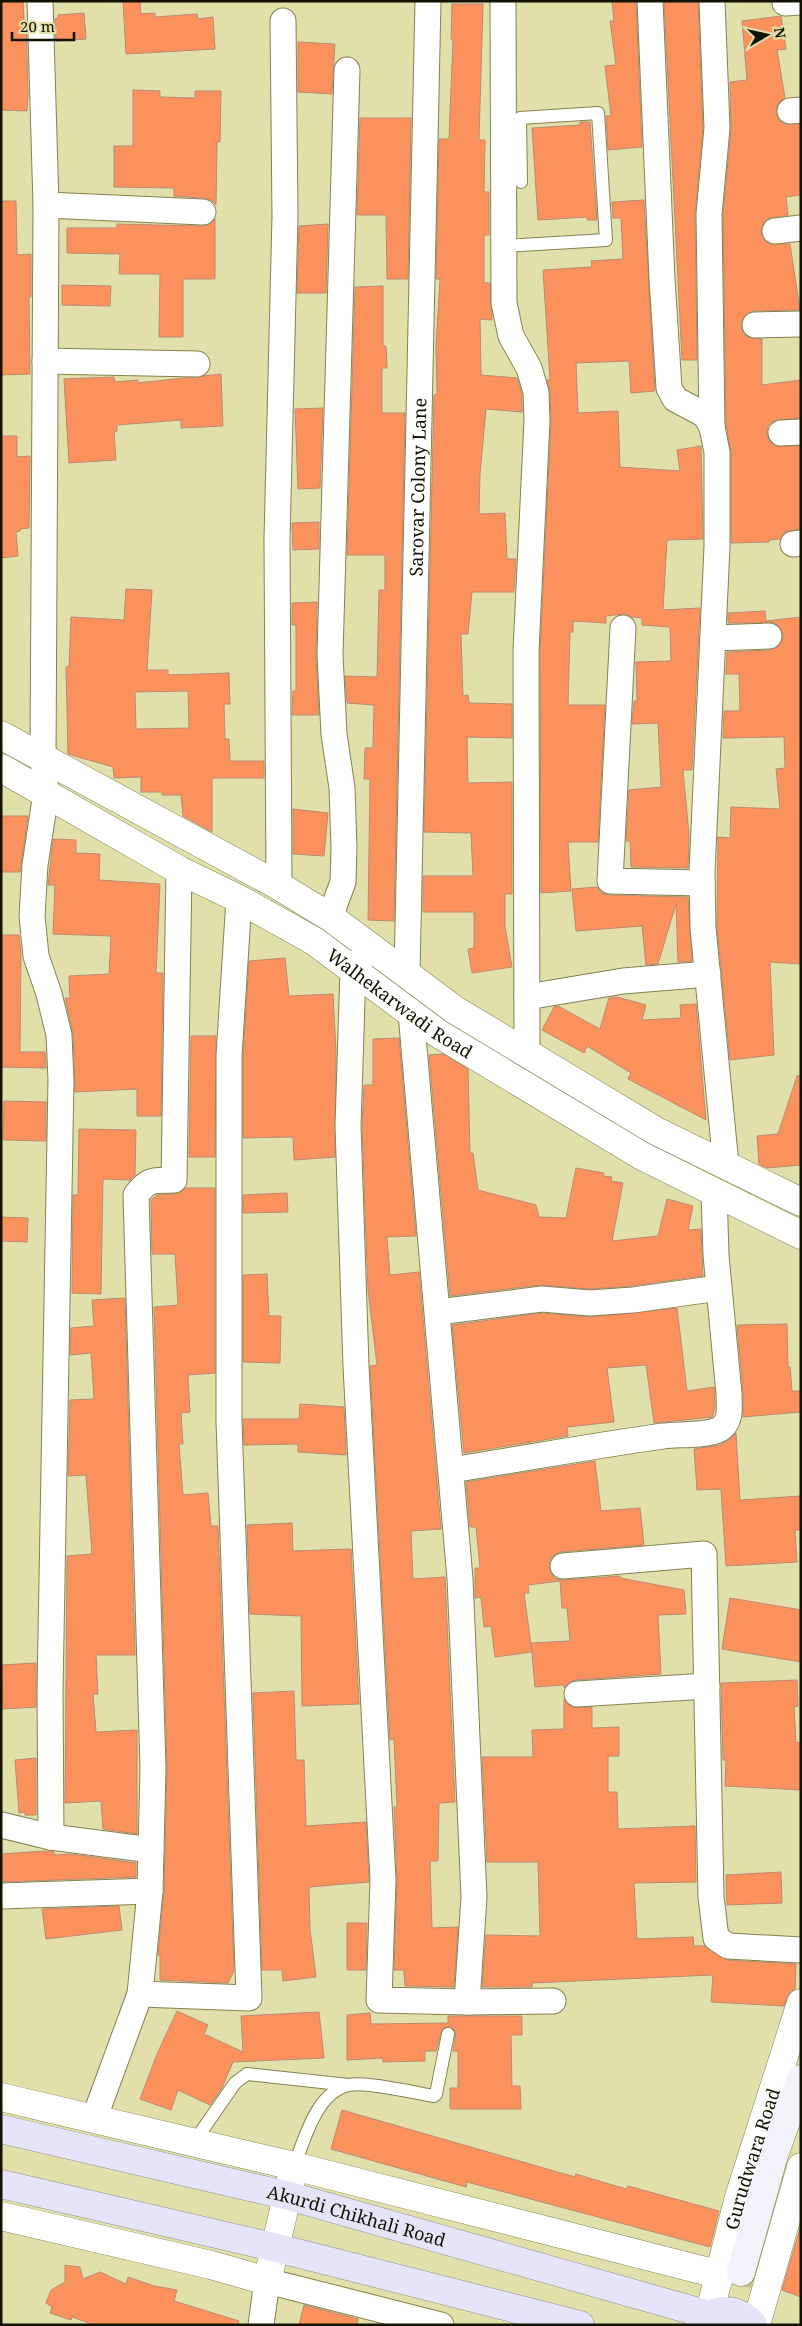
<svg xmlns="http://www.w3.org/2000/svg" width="802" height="2326" font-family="'Noto Serif',serif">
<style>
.building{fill:#fb925e;stroke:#bc8a72;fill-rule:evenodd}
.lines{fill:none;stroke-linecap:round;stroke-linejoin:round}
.secondary-tunnel{stroke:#c2c191;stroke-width:28;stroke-dasharray:28 14;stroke-linecap:butt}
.service-casing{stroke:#84824f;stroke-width:14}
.minor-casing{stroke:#84824f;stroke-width:27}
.tertiary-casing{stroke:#84824f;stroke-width:29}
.secondary-casing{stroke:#84824f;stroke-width:29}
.primary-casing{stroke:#908f9e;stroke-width:29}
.service{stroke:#fff;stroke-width:12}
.minor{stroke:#fff;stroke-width:25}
.tertiary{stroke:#fff;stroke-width:28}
.secondary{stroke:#f2f2fb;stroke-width:28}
.primary{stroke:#e5e4f8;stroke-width:28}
.labels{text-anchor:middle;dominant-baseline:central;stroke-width:4.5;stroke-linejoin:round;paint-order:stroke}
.street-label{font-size:18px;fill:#131201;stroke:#e1e0aa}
</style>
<rect width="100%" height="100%" fill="#e1e0aa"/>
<path class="building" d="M 1,1 L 23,1 L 24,21 L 26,21 L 28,93 L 27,111 L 1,110 Z
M 123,1 L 140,1 L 141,14 L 155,13 L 155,17 L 197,14 L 198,19 L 213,17 L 215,49 L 126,54 Z
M 612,1 L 636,1 L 642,147 L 608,150 L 606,116 L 611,116 L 605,66 L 616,65 L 610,21 L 614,21 Z
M 664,1 L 698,1 L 703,128 L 695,214 L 697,360 L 682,360 Z
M 452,4 L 483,4 L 479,140 L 485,140 L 484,192 L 489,192 L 489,235 L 484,235 L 484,283 L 490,283 L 492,315 L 492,320 L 480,319 L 481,375 L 517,378 L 522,394 L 522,412 L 486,409 L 480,474 L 479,514 L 505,513 L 507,559 L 516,559 L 514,592 L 472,592 L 468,634 L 461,634 L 463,696 L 468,695 L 469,703 L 512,704 L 512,738 L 467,737 L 468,783 L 512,782 L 512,894 L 505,894 L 505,926 L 512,967 L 472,973 L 468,949 L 474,948 L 474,912 L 423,912 L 423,876 L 473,876 L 471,833 L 424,832 L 434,395 L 437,394 L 436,346 L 440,279 L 436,279 L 439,139 L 449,139 L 453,39 L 451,39 Z
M 84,13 L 86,39 L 56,41 L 55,19 L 58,18 L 58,15 Z
M 781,16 L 786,49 L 777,50 L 785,98 L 777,105 L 776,113 L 779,120 L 784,124 L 801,124 L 801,195 L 786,197 L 788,215 L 767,219 L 762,225 L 761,232 L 764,240 L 770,244 L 790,244 L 800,310 L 754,311 L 747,313 L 743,318 L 741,326 L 743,333 L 748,337 L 762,339 L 762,385 L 801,380 L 801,418 L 774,421 L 768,426 L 767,433 L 769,440 L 775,446 L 801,446 L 801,529 L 785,532 L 780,539 L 769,540 L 769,542 L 731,543 L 731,452 L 726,425 L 723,215 L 731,129 L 730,82 L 747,80 L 742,21 Z
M 298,42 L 335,44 L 332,94 L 298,92 Z
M 133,90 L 160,91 L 160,97 L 195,98 L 195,91 L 221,91 L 220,142 L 217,142 L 216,205 L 211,200 L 204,198 L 174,196 L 174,188 L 114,187 L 114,146 L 133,146 Z
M 360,118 L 411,118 L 408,279 L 387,279 L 386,215 L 357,215 Z
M 580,122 L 590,122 L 597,220 L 587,220 L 587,217 L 538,220 L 532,128 L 580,125 Z
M 644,200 L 655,391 L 631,393 L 629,361 L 576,363 L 578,413 L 618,411 L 620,467 L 680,471 L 677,450 L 701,446 L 703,539 L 667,540 L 663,610 L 700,608 L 692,770 L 683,770 L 689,835 L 688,868 L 631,867 L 630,841 L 626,841 L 629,790 L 661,787 L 658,723 L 632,724 L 634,701 L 637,701 L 636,662 L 671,661 L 670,627 L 642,625 L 642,618 L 632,617 L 624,614 L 606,616 L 606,623 L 573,621 L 573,632 L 570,632 L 568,705 L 605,705 L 598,842 L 568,842 L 571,891 L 541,893 L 540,651 L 551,422 L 550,391 L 547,380 L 550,380 L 543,270 L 592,267 L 591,261 L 623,259 L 621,218 L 613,218 L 612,202 Z
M 1,201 L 16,201 L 17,255 L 31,254 L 31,297 L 29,297 L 30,374 L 1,375 Z
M 215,219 L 215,279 L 183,279 L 183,337 L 159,337 L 160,274 L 119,274 L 120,254 L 67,253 L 67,228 L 117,228 L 117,224 L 202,226 L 210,224 Z
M 328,224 L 326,293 L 297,293 L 299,226 Z
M 62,285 L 111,286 L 110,306 L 62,305 Z
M 383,286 L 383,346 L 386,346 L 387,368 L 382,368 L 382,413 L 405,413 L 394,921 L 368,920 L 370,779 L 364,779 L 365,748 L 373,748 L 374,705 L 347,703 L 345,676 L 377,677 L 379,590 L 385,590 L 385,555 L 347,555 L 355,287 Z
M 221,374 L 223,426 L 181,428 L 181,420 L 117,425 L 117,431 L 114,432 L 116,460 L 69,463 L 64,379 L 114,377 L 115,382 L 138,380 L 138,383 Z
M 323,408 L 320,488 L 298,489 L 295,409 Z
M 1,436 L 17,436 L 17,457 L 30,456 L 29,528 L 20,529 L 20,531 L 16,532 L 18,556 L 1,558 Z
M 319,522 L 319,549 L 293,550 L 292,523 Z
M 126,589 L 152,590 L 147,670 L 168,670 L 168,675 L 229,673 L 230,704 L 224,704 L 225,739 L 229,739 L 230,761 L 264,761 L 264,778 L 212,778 L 212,832 L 183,816 L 181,795 L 162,795 L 162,792 L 141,792 L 141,777 L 114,778 L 113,767 L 68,754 L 66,667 L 69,667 L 71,617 L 124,620 ZM 188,691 L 189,728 L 136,729 L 135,692 Z
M 317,602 L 316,656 L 319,715 L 292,715 L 293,691 L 296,691 L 296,625 L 292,625 L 292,603 Z
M 765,611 L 766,621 L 801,617 L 801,964 L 770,962 L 774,1055 L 730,1060 L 717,927 L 718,837 L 730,838 L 731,807 L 780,809 L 776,769 L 785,768 L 784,737 L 723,738 L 724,711 L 740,711 L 739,674 L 726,674 L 727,652 L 770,650 L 776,648 L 781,643 L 783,636 L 781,629 L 775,623 L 728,623 L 728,613 Z
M 293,809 L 328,813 L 324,856 L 293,854 Z
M 1,816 L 28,816 L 20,872 L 1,872 Z
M 53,839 L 76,840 L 76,853 L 100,854 L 99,880 L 160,884 L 156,973 L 163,973 L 161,1116 L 137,1116 L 137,1089 L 75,1092 L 73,1034 L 65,998 L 70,998 L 69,976 L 109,974 L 111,936 L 53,934 L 55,885 L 48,885 Z
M 597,887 L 602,893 L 610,895 L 688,897 L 692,961 L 678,962 L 676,904 L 658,964 L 646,965 L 642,926 L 576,931 L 572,889 Z
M 1,935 L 19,935 L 21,953 L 20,1052 L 45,1052 L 46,1068 L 1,1067 Z
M 285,958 L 289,996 L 333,994 L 336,1051 L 335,1157 L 294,1160 L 293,1137 L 243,1138 L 243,1056 L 249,961 Z
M 617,997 L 646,1005 L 642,1020 L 681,1018 L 680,1005 L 696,1004 L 706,1120 L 628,1079 L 631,1073 L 587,1046 L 584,1053 L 542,1030 L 554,1007 L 558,1006 L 600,1029 L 609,998 Z
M 191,1036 L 216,1036 L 215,1157 L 189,1157 Z
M 399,1038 L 416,1236 L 387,1237 L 390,1275 L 419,1272 L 441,1529 L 411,1531 L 413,1579 L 445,1577 L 455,1802 L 439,1803 L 438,1861 L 430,1861 L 432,1928 L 458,1927 L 454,1987 L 405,1986 L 404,1970 L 394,1970 L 397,1879 L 394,1807 L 397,1807 L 394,1739 L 390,1740 L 370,1366 L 377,1365 L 368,1290 L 362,1126 L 364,1085 L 373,1085 L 373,1039 Z
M 443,1054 L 468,1069 L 470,1153 L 473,1153 L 478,1190 L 536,1205 L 539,1217 L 566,1218 L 576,1168 L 604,1173 L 603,1176 L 612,1177 L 611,1181 L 623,1183 L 612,1241 L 658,1236 L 667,1199 L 693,1206 L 688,1230 L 701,1229 L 703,1276 L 632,1286 L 590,1289 L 540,1285 L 450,1296 L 429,1055 Z
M 797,1076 L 801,1076 L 801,1165 L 767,1168 L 759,1164 L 757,1136 L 778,1134 Z
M 4,1101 L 46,1102 L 46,1141 L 3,1140 Z
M 79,1129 L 136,1130 L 135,1175 L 130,1180 L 103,1179 L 101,1294 L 72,1293 L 73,1195 L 78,1195 Z
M 185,1188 L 215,1188 L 215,1373 L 188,1375 L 190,1412 L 181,1413 L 183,1444 L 179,1444 L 183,1495 L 208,1493 L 211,1526 L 218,1526 L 234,1971 L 228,1983 L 160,1980 L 160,1955 L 158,1955 L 164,1891 L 167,1768 L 154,1307 L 178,1305 L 175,1254 L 152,1254 L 151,1200 L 157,1195 L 175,1194 Z
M 287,1193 L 288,1212 L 243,1213 L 243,1195 Z
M 1,1217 L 28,1218 L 27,1242 L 1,1241 Z
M 267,1274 L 269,1316 L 281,1316 L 280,1363 L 243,1362 L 243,1275 Z
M 125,1298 L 135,1655 L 96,1655 L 98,1694 L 93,1694 L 96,1732 L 137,1730 L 137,1834 L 103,1829 L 101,1801 L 65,1803 L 67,1556 L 92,1554 L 86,1475 L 68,1476 L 70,1400 L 94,1399 L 91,1353 L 70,1355 L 71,1328 L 94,1326 L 92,1300 Z
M 677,1308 L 687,1391 L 714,1387 L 715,1408 L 712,1417 L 654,1423 L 646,1365 L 607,1368 L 614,1422 L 567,1427 L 568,1436 L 464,1453 L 452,1325 L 542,1313 L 591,1317 Z
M 787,1324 L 788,1367 L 790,1367 L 792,1391 L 801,1391 L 801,1412 L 743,1417 L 743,1393 L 737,1325 Z
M 300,1404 L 344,1407 L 346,1455 L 298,1452 L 298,1444 L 244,1445 L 243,1419 L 299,1419 Z
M 736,1433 L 740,1500 L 801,1496 L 801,1530 L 795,1530 L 797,1562 L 726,1566 L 721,1489 L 697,1490 L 694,1449 L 720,1445 L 729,1440 Z
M 595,1461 L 601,1511 L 640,1508 L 644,1545 L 561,1552 L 554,1555 L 550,1560 L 549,1567 L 551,1574 L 556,1579 L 564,1580 L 620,1576 L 620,1578 L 684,1590 L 686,1614 L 658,1615 L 661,1674 L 576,1680 L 569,1682 L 564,1688 L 564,1685 L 535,1687 L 531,1643 L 570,1641 L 567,1608 L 562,1608 L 560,1581 L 528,1585 L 529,1593 L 524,1593 L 532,1652 L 495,1657 L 491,1626 L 484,1627 L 481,1597 L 475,1598 L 475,1568 L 480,1568 L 476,1527 L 470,1527 L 466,1482 Z
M 292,1523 L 293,1551 L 351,1549 L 359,1704 L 302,1706 L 301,1616 L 250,1614 L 247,1525 Z
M 730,1598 L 801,1610 L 801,1662 L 722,1649 Z
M 36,1663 L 36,1707 L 3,1709 L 1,1665 Z
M 797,1680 L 798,1706 L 794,1707 L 796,1742 L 801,1743 L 801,1790 L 725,1786 L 726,1760 L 723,1760 L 721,1683 Z
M 294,1691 L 296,1760 L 304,1760 L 306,1826 L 366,1822 L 369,1882 L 309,1887 L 310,1929 L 316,1977 L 283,1981 L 282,1970 L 262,1970 L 253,1693 Z
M 564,1699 L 571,1707 L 592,1707 L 592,1728 L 619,1727 L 619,1756 L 608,1756 L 608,1792 L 617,1792 L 618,1829 L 695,1826 L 696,1882 L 634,1883 L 637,1939 L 693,1937 L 694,1946 L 705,1946 L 727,1960 L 796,1964 L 795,1989 L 790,1992 L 784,2006 L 711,2002 L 713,1975 L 532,1983 L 532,1987 L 482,1987 L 486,1935 L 540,1936 L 538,1862 L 487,1862 L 482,1757 L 533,1757 L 532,1730 L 564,1729 Z
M 36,1758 L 36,1815 L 25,1815 L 25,1812 L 19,1813 L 15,1760 Z
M 46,1851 L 54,1852 L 54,1855 L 71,1854 L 136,1863 L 136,1877 L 1,1882 L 1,1854 Z
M 781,1872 L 782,1903 L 727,1905 L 726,1875 Z
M 119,1906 L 122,1930 L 46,1939 L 42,1909 Z
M 347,1923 L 367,1923 L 366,1970 L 347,1970 Z
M 177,2011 L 208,2025 L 204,2034 L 243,2052 L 241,2016 L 319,2012 L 324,2058 L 233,2062 L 222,2088 L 210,2105 L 178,2090 L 171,2110 L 140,2099 L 157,2054 Z
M 370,2013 L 371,2024 L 448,2023 L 448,2016 L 522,2016 L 522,2035 L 511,2035 L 512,2086 L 520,2086 L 521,2109 L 450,2109 L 450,2088 L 458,2088 L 458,2051 L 453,2051 L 456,2032 L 450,2026 L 442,2029 L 436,2051 L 425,2051 L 425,2061 L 383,2062 L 383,2058 L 347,2060 L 347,2015 Z
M 342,2110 L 575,2177 L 576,2174 L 626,2189 L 628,2186 L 719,2211 L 710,2247 L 467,2182 L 466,2187 L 331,2149 Z
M 801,2225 L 801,2297 L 782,2290 Z
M 65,2265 L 80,2267 L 83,2279 L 100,2272 L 126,2284 L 128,2277 L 154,2286 L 177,2290 L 174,2301 L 239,2321 L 238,2325 L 94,2325 L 72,2317 L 71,2320 L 50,2313 L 52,2307 L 46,2303 L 51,2290 L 65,2282 Z
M 304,2305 L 358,2319 L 357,2325 L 299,2325 Z"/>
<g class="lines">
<path class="secondary-tunnel" d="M 727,2325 L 741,2272"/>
<g class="service-casing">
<path id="service" d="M 504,246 L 606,240 L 598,113 L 520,118 L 521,182
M 194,2142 L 235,2083 L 247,2074 L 349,2085
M 294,2166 C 305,2139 316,2092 349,2085 C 365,2081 416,2093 434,2096 L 436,2094 L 448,2034"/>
</g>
<g class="minor-casing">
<g id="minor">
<path d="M 40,1 L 46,205 L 43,758 L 46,793 L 35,865 L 32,916 L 36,956 L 49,994 L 59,1035 L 61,1080 L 50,1691 L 51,1837"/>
<path d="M 503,1 L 504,303 L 511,336 L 529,368 L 536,392 L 537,421 L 526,651 L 527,1054"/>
<path d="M 650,1 L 662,279 L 669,388 L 675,399 L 705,415 L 712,427 L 717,452 L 717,547 L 702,872 L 703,928 L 726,1165"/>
<path d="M 712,1 L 717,128 L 709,214 L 712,427"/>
<path d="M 785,3 L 801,2"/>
<path d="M 790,111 L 801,110"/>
<path d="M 46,205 L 203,212"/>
<path d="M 775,231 L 801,228"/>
<path d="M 755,325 L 801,324"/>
<path d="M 45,361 L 197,364"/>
<path d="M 781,433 L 801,432"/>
<path d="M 793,544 L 801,543"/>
<path d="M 623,628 L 610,881 L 702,883"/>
<path d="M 713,638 L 769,636"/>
<path d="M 279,886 L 277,539 L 285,216 L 283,21"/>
<path d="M 330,917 L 343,882 L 344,848 L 342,788 L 334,734 L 330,655 L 347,70"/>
<path d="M 371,947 L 353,969 L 348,1126 L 356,1366 L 383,1880 L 379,2000 L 467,2002 L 474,1897 L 460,1579 L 411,1013"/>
<path id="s1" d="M 407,973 L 428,1"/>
<path d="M 527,997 L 623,981 L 708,974"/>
<path d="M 438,1312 L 542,1299 L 590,1303 L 633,1300 L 719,1288"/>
<path d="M 451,1470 C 521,1459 592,1446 663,1436 C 678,1434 707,1436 720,1429 C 732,1421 729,1406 729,1394 L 716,1255 L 714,1191"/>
<path d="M 563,1566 L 704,1554 L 711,1897 L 716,1938 L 728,1946 L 801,1950"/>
<path d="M 577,1694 L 707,1686"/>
<path d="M 1,1825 L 51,1837 L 151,1850"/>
<path d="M 1,1896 L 150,1891"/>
<path d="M 140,1994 L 249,1998 L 229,1421 L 229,1056 L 239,899"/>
<path d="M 467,2002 L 553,2001"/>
<path d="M 94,2119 L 140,1994 L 150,1891 L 153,1768 L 136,1195 C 150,1177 154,1181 174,1180 L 179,870"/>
<path d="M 261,2325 L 267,2281 L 441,2325"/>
</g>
</g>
<g class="tertiary-casing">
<g id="tertiary">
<path d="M 1,735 L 279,886 L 330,917 L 455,1010 L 656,1131 L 801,1202"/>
<path id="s2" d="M 1,768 L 179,870 L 239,899 L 314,941 L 439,1034 L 642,1156 L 801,1235"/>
<path d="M 1,2097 L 294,2166 L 721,2275"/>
<path d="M 1,2216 L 211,2265 L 267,2281 L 293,2172"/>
<path id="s3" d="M 709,2315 L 739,2197 L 801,2003"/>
<path d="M 756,2325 L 801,2167"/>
</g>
</g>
<g class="secondary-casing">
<path id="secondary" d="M 741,2272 L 773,2158 L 801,2079"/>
</g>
<g class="primary-casing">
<g id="primary">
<path id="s4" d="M 1,2129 L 289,2196 L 709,2315"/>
<path d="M 1,2184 L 277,2248 L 580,2325"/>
<path d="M 700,2325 C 713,2306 739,2307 753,2325"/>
</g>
</g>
<use href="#service" class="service"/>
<use href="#minor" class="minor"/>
<use href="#tertiary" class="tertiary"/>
<use href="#secondary" class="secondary"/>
<use href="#primary" class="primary"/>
</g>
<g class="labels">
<g class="street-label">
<text stroke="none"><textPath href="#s1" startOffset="486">Sarovar Colony Lane</textPath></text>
<text stroke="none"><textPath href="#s2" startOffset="464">Walhekarwadi Road</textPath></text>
<text stroke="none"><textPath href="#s3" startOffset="162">Gurudwara Road</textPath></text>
<text stroke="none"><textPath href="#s4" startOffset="366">Akurdi Chikhali Road</textPath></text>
</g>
</g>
<rect width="802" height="2326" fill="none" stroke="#131201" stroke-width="5"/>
<g transform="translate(767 35) rotate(81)" stroke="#e1e0aa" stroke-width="4" paint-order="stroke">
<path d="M0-4L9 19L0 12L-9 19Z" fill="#131201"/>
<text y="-8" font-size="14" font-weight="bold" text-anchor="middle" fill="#131201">N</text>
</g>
<path d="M12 32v8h62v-8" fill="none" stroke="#131201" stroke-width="2.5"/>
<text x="20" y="32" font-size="15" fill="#131201" stroke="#e1e0aa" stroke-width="4" paint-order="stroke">20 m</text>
</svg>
